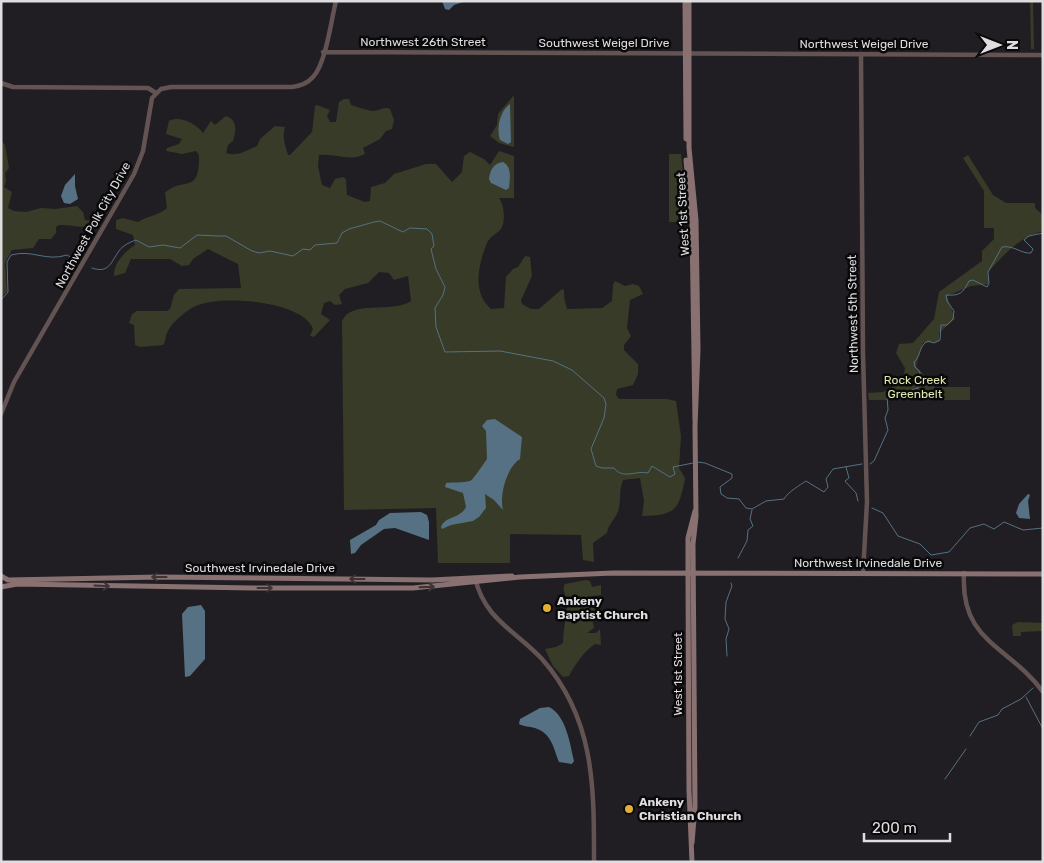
<svg xmlns="http://www.w3.org/2000/svg" width="1044" height="863" font-family="Rubik,sans-serif">
<style>
.green{fill:#383b27}
.water{fill:#557183}
.lines{fill:none;stroke-linecap:round;stroke-linejoin:round}
.stream{stroke:#557183;stroke-width:1}
.tertiary{stroke:#635453;stroke-width:4.5}
.secondary{stroke:#897171;stroke-width:5}
.oneway{stroke:#3d3333}
.poi-dot{fill:#e4ae35;stroke:#0a090a;stroke-width:2}
.labels{text-anchor:middle;dominant-baseline:central;stroke-width:5;stroke-linejoin:round;paint-order:stroke}
.street-label{font-size:12px;fill:#dfdde0;stroke:#0a090a}
.park-label{font-size:12px;fill:#dfe8b0;stroke:#0a090a}
.poi-label{font-size:12px;font-weight:bold;fill:#dfdde0;stroke:#0a090a;text-anchor:start}
</style>
<rect width="100%" height="100%" fill="#201e23"/>
<path class="green" d="M 1030,1 L 1033,1 L 1034,49 L 1031,49 Z
M 514,95 L 514,147 L 499,143 L 490,136 L 497,125 L 498,114 Z
M 344,99 L 349,99 L 351,105 C 358,107 366,110 373,111 C 380,111 383,106 390,109 L 394,120 L 392,129 L 386,131 L 380,139 L 363,148 L 365,154 C 350,162 335,153 319,155 L 318,166 L 322,185 L 330,188 L 335,179 L 343,177 L 346,179 L 347,195 L 365,202 L 370,201 L 371,187 L 385,183 L 394,174 L 426,164 L 436,164 L 452,182 L 462,172 L 464,156 L 470,152 L 484,159 L 490,165 L 499,151 L 514,156 L 514,198 L 499,198 C 504,205 506,221 501,229 C 497,234 490,236 487,243 C 479,263 471,292 491,309 L 504,308 L 506,277 L 513,269 L 518,267 L 525,256 L 530,257 L 532,276 L 521,300 L 522,304 L 531,309 L 539,309 L 562,289 L 564,290 L 564,297 L 567,309 L 602,308 L 612,301 L 613,285 L 615,281 L 625,286 L 633,284 L 639,286 L 643,294 L 630,300 L 627,328 L 631,336 L 624,345 L 624,350 L 638,364 L 638,374 L 633,385 L 617,389 L 616,395 L 619,399 L 667,399 L 676,401 L 681,436 L 679,468 L 685,478 C 679,512 674,515 642,516 L 644,501 L 640,478 L 623,480 C 619,490 621,498 619,508 C 617,518 609,522 607,533 L 593,543 L 594,562 L 583,560 L 581,535 L 510,534 L 510,563 L 438,563 L 436,508 L 344,510 L 342,321 C 352,299 391,314 411,301 L 408,276 L 394,280 L 389,273 L 379,272 L 368,283 L 345,289 L 339,295 L 342,304 L 335,305 L 330,301 L 324,303 L 321,314 L 330,320 L 314,337 L 310,336 L 313,329 C 304,301 220,294 196,306 C 187,310 172,322 168,331 C 165,336 166,341 163,345 L 140,347 L 135,345 L 134,325 L 129,323 L 132,314 L 137,311 L 167,311 L 170,309 L 174,295 L 179,289 L 241,288 L 238,264 L 208,249 L 193,259 L 189,265 L 182,266 L 170,259 L 131,259 L 125,273 L 114,276 C 113,264 125,251 135,245 L 133,235 L 116,229 L 116,220 L 123,218 L 138,222 C 147,216 160,215 167,208 L 165,193 C 183,176 200,196 199,155 L 196,151 L 182,154 L 166,151 L 167,148 L 179,144 L 182,139 L 166,134 L 169,121 C 180,115 196,124 203,133 L 211,121 L 215,125 L 226,116 C 238,120 236,131 233,141 L 228,145 L 226,153 C 237,157 247,150 257,146 L 260,139 L 275,126 L 285,127 C 282,138 285,144 288,155 L 290,155 L 312,132 L 315,106 L 317,105 L 330,110 L 327,116 L 330,122 L 336,122 L 339,102 Z
M 1,140 L 5,145 L 9,168 L 5,173 L 6,181 L 4,187 L 12,192 L 8,208 L 14,211 L 26,212 L 41,208 L 55,209 L 77,206 L 83,212 L 85,220 L 92,221 L 101,217 C 97,233 71,224 59,225 L 56,227 L 56,233 L 51,239 L 39,239 L 33,248 L 12,250 L 5,263 L 7,291 L 1,298 Z
M 669,154 L 681,154 L 688,222 L 669,222 Z
M 968,155 L 993,195 L 1006,203 L 1035,203 L 1035,208 L 1043,215 L 1043,231 C 1017,239 1006,253 988,272 L 989,284 L 971,286 L 947,296 L 955,319 L 939,333 L 939,342 L 923,343 L 916,366 L 934,387 L 970,387 L 970,400 L 869,400 L 868,393 L 883,392 L 903,381 L 905,368 L 896,353 L 899,344 L 913,343 L 934,319 L 939,292 L 982,261 L 982,251 L 994,239 L 994,228 L 984,228 L 984,191 L 963,158 Z
M 586,580 L 590,581 L 592,587 L 601,585 L 601,595 L 592,596 L 589,601 L 589,608 L 601,608 L 600,620 L 593,622 L 594,628 L 587,633 L 596,633 L 600,629 L 601,645 L 595,644 C 584,651 575,665 569,676 L 563,677 L 553,666 L 545,649 L 556,647 L 563,643 C 563,629 567,616 567,603 C 567,595 561,591 565,584 Z
M 1018,622 L 1043,623 L 1043,631 L 1021,632 L 1021,636 L 1013,636 L 1012,625 Z"/>
<path class="water" d="M 442,1 L 466,1 L 454,5 L 449,10 L 445,9 Z
M 510,104 L 511,142 L 508,144 L 500,140 C 496,128 500,111 510,104 Z
M 503,162 C 512,167 510,178 509,188 L 506,190 L 491,183 L 489,179 C 490,171 493,163 503,162 Z
M 75,174 L 75,186 L 78,199 L 70,204 L 64,203 L 61,196 L 65,185 Z
M 495,419 L 522,437 L 520,459 C 507,467 499,495 503,510 L 494,500 L 485,494 L 486,508 L 479,517 L 473,521 L 451,525 L 442,529 L 441,527 C 446,515 459,520 466,507 L 463,493 L 445,487 L 446,483 C 452,482 464,483 470,481 C 473,480 484,463 487,459 L 486,431 L 482,426 L 487,420 Z
M 1028,494 L 1030,495 L 1028,501 L 1030,519 L 1019,518 L 1016,513 L 1019,504 Z
M 421,512 L 427,515 L 429,522 L 429,540 L 395,528 L 384,529 L 361,545 L 355,553 L 351,554 L 350,540 L 376,525 L 379,520 L 390,513 Z
M 201,605 L 205,611 L 205,659 L 190,676 L 185,677 L 182,614 L 188,607 Z
M 549,707 C 566,715 570,744 574,761 L 572,764 L 559,762 C 553,747 552,734 535,728 C 529,726 524,727 519,724 L 520,719 L 540,708 Z"/>
<g class="lines">
<path class="stream" d="M 92,268 C 109,274 111,262 119,251 C 122,246 130,242 136,240 L 149,247 L 163,245 L 180,248 L 197,235 L 218,236 L 226,236 L 252,251 L 259,253 L 270,251 L 293,256 L 303,249 L 310,250 L 315,245 L 337,243 L 342,233 L 349,229 L 374,222 L 380,221 L 403,232 L 410,228 L 427,229 L 432,234 L 434,246 L 431,249 L 436,269 L 445,287 L 443,295 L 435,308 L 436,327 L 445,352 L 500,351 L 553,361 L 572,370 L 604,398 L 606,404 L 604,418 L 591,449 L 596,466 L 602,468 L 614,468 C 623,480 636,470 648,473 L 652,466 L 670,477 L 675,474 L 673,467 L 693,463
M 1,300 L 8,292 L 7,262 L 11,255 C 33,249 45,262 67,255 L 74,259
M 697,462 L 705,463 L 732,474 L 732,478 L 720,487 L 721,494 L 727,498 L 739,499 L 746,508 L 752,509 L 766,501 L 784,499 C 788,492 800,485 806,481 L 824,492 L 828,487 L 826,479 L 833,469 L 862,464
M 870,464 L 874,461 L 888,430 L 885,418 L 888,410 L 887,396 L 891,392 L 899,394 L 918,388 L 920,372 L 915,367 L 914,362 C 921,356 919,345 928,341 L 934,343 L 940,340 L 941,325 L 947,325 L 953,319 L 954,311 L 947,301 L 946,295 C 960,296 963,293 969,281 L 973,280 L 987,287 L 989,283 L 988,272 L 1002,247 C 1014,245 1021,254 1031,253 L 1033,249 L 1024,240 L 1029,236 L 1043,233
M 846,467 L 849,478 L 845,481 L 856,493 L 858,501
M 872,508 L 883,513 L 898,536 L 920,544 L 931,555 L 949,552 L 970,528 L 984,524 L 994,529 L 1004,522 L 1023,530 L 1043,528
M 738,558 L 747,541 L 748,530 L 753,526 L 750,519 L 752,510
M 727,656 L 726,639 L 729,629 L 725,619 L 726,602 L 732,586 L 731,583
M 1026,697 L 1043,729
M 970,736 L 979,722 L 998,715 L 1002,709 L 1021,699 L 1033,688
M 945,779 L 966,749"/>
<path class="tertiary" d="M 323,52 L 1043,55
M 861,54 L 863,353 L 867,502 L 863,573
M 1,83 L 13,87 L 148,88 L 156,93
M 1,414 L 14,382 L 134,174 L 143,151 L 152,98 L 161,89 L 171,87 L 292,87 C 300,86 307,84 313,77 C 326,63 331,21 336,1
M 964,573 C 960,643 1009,645 1043,692
M 475,578 C 485,620 515,630 542,659 C 595,719 594,787 594,862"/>
<path class="secondary" d="M 685,1 L 686,139
M 689,1 L 689,148 L 696,220 L 698,350 L 695,426 L 696,517 L 693,544 L 695,806 L 692,843
M 686,160 L 692,225 L 695,421
M 1,576 L 8,580 L 159,577 L 432,580 L 512,576
M 1,587 L 17,584 L 253,588 L 413,588 L 520,577 L 613,573 L 1043,574
M 692,862 L 689,790 L 688,578 L 688,538 L 695,511"/>
</g>
<defs><path id="oneway-shaft" d="M-6 0H5M1.5-3L5.5 0L1.5 3" fill="none" stroke-width="1.6" stroke-linecap="round" stroke-linejoin="round" transform="scale(1.25)"/></defs>
<g class="oneway">
<use href="#oneway-shaft" transform="translate(159 577) rotate(180)"/>
<use href="#oneway-shaft" transform="translate(357 579) rotate(180)"/>
<use href="#oneway-shaft" transform="translate(102 586) rotate(3)"/>
<use href="#oneway-shaft" transform="translate(427 587) rotate(-2)"/>
<use href="#oneway-shaft" transform="translate(265 588)"/>
</g>
<g class="poi-dot">
<circle cx="547" cy="608" r="5"/>
<circle cx="629" cy="809" r="5"/>
</g>
<g class="labels">
<g class="street-label">
<text x="423" y="42">Northwest 26th Street</text>
<text x="604" y="43">Southwest Weigel Drive</text>
<text x="864" y="44">Northwest Weigel Drive</text>
<text transform="translate(683 214) rotate(-93)">West 1st Street</text>
<text transform="translate(93 225) rotate(-61)">Northwest Polk City Drive</text>
<text transform="translate(853 314) rotate(-91)">Northwest 5th Street</text>
<text x="868" y="563">Northwest Irvinedale Drive</text>
<text x="260" y="568">Southwest Irvinedale Drive</text>
<text transform="translate(678 674) rotate(-90)">West 1st Street</text>
</g>
<g class="park-label">
<text x="915" y="380">Rock Creek<tspan x="915" dy="14">Greenbelt</tspan></text>
</g>
<g class="poi-label">
<text x="557" y="601">Ankeny<tspan x="557" dy="14">Baptist Church</tspan></text>
<text x="639" y="802">Ankeny<tspan x="639" dy="14">Christian Church</tspan></text>
</g>
</g>
<rect width="1044" height="863" fill="none" stroke="#dfdde0" stroke-width="5"/>
<g transform="translate(999 45) rotate(90)" stroke="#0a090a" stroke-width="4" paint-order="stroke">
<path d="M0-4L9 19L0 12L-9 19Z" fill="#dfdde0"/>
<text y="-8" font-size="14" font-weight="bold" text-anchor="middle" fill="#dfdde0">N</text>
</g>
<path d="M864 833v8h86v-8" fill="none" stroke="#dfdde0" stroke-width="2.5"/>
<text x="872" y="833" font-size="15" fill="#dfdde0" stroke="#0a090a" stroke-width="4" paint-order="stroke">200 m</text>
</svg>
